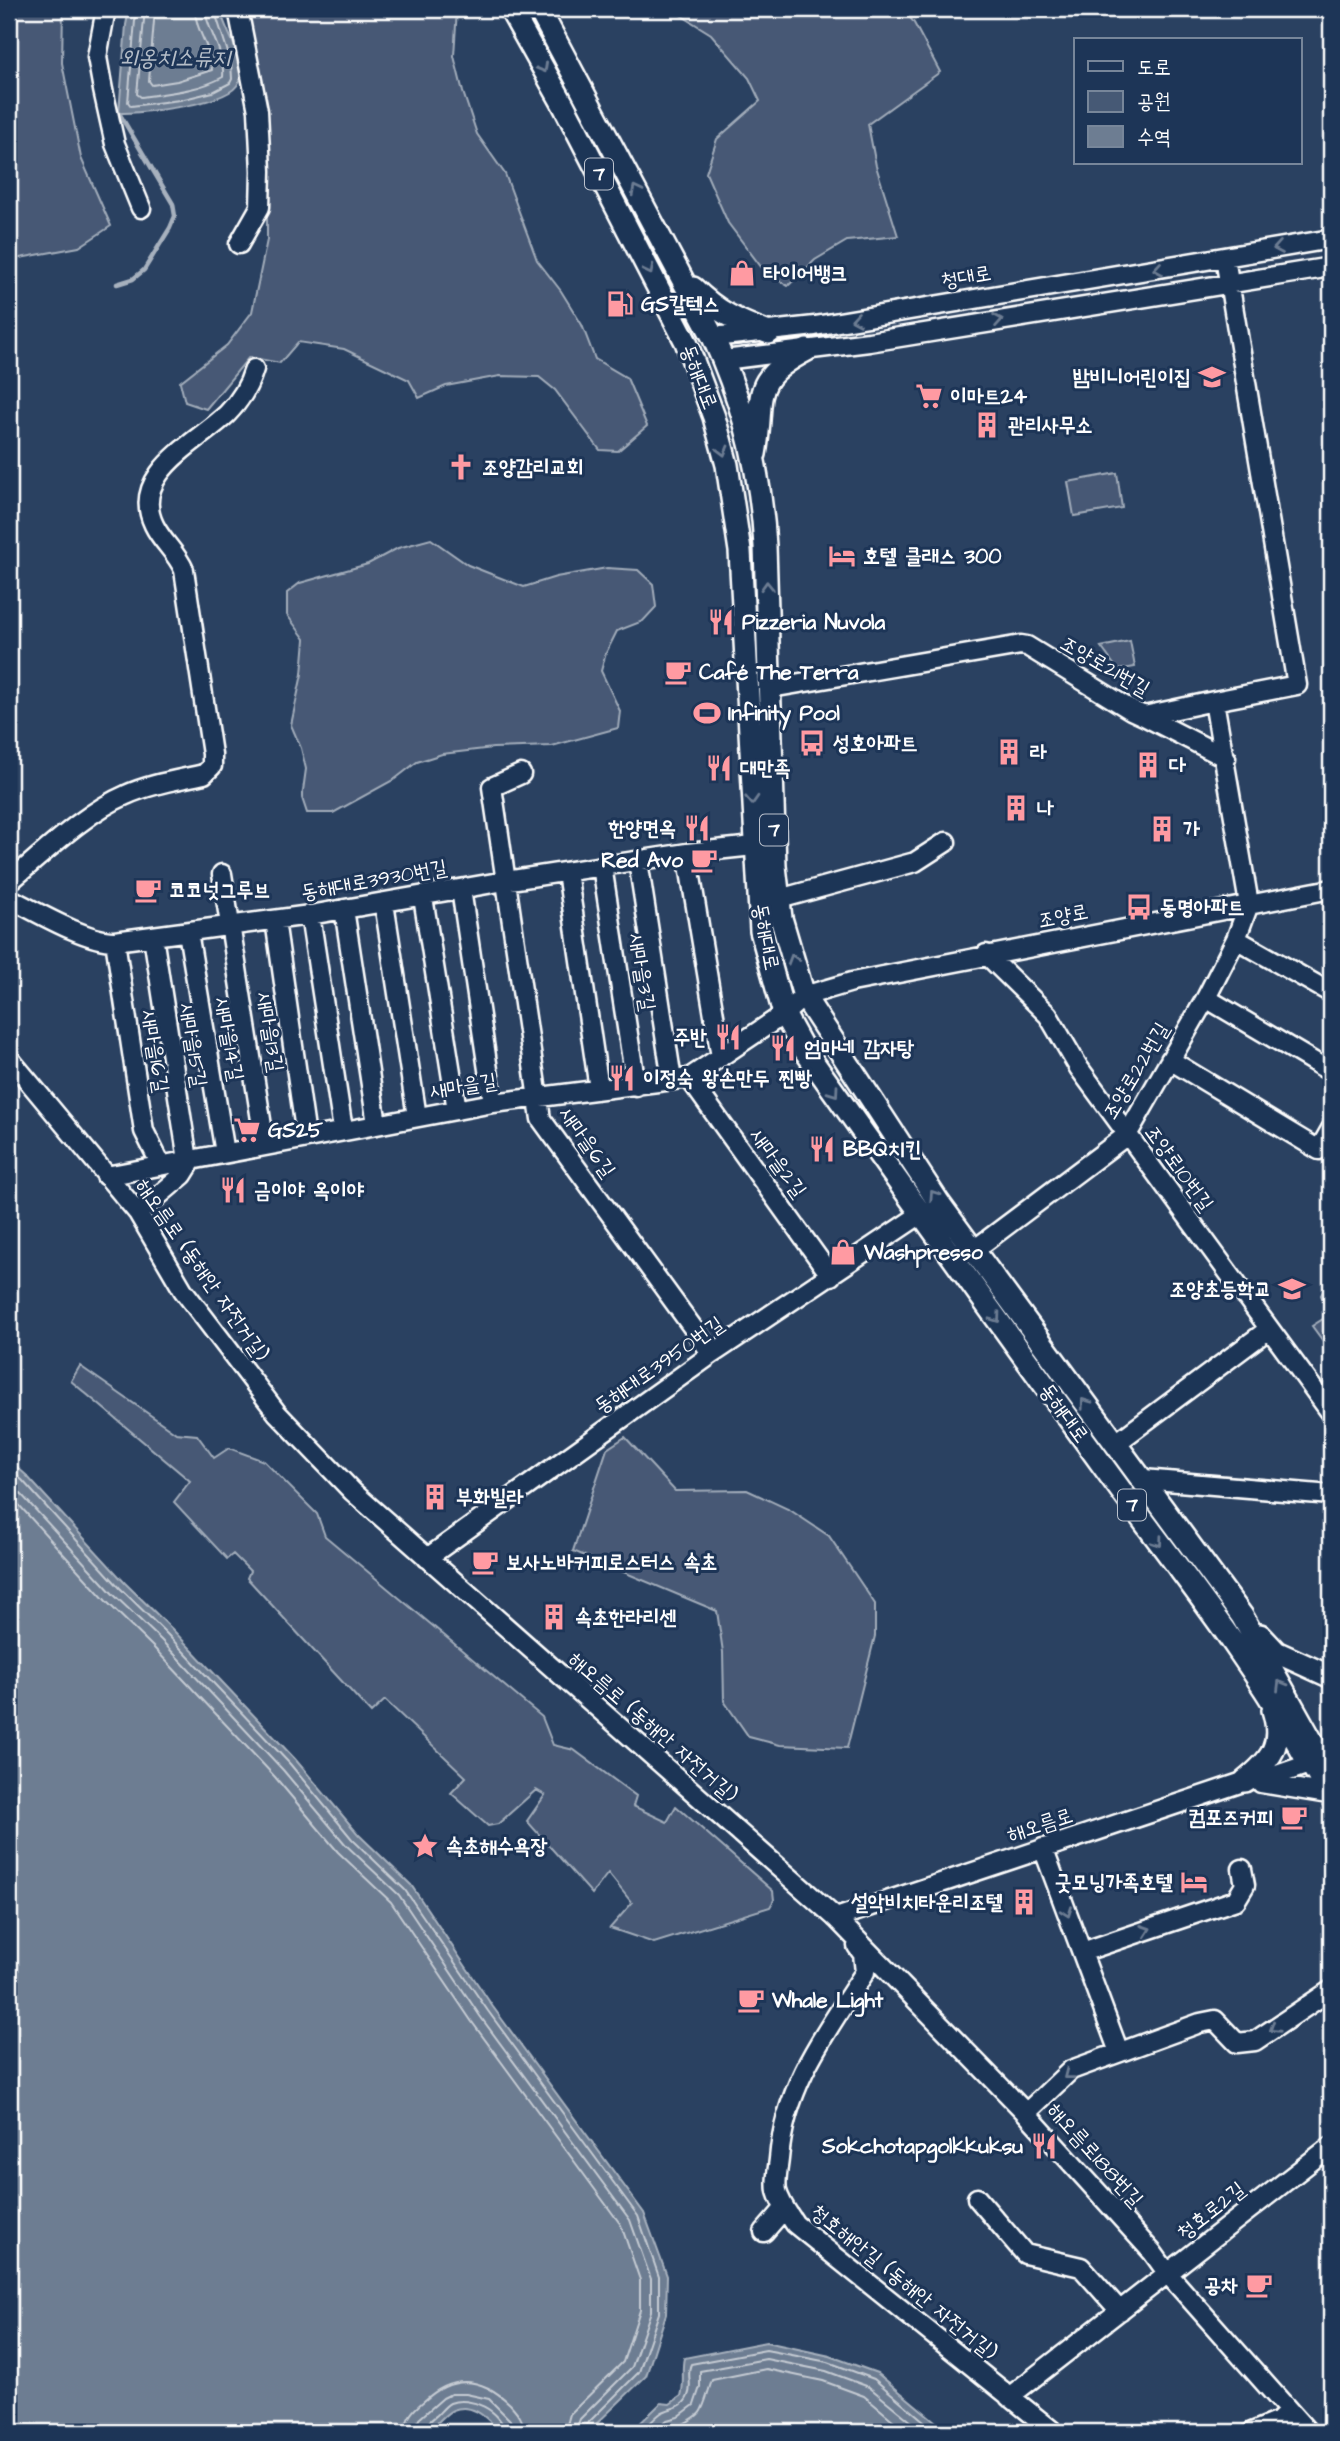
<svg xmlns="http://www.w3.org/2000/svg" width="1340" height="2441" font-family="'Architects Daughter','Poor Story',sans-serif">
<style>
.green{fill:#465975;stroke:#a2acba;stroke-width:2}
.water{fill:#6d7d92;stroke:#a7b1be;stroke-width:2}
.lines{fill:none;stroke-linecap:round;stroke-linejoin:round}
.shore{stroke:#c5cbd3;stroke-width:2}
.stream{stroke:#a7b1be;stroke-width:4.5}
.minor-casing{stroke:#fff;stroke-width:23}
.major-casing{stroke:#fff;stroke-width:26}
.minor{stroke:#1d3557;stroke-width:18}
.major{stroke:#1d3557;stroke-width:21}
.oneway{stroke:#6c7c92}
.labels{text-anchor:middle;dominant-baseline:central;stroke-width:6;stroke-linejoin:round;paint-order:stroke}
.shield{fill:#1d3557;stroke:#bbc2cd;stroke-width:2}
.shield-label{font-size:19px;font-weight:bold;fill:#fff}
.poi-label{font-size:21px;font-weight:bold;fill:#fff;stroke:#1d3557;text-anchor:start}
.street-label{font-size:21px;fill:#fff;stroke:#1d3557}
.water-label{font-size:23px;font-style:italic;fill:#b6bec8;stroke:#1d3557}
</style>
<rect width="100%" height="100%" fill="#2a4161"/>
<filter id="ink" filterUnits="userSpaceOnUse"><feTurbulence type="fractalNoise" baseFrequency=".0143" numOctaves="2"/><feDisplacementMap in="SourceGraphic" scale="14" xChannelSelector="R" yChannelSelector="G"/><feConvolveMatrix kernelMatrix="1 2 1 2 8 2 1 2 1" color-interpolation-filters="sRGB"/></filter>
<g filter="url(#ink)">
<path class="green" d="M 9,9 L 63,9 L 62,63 L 81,158 L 111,226 L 79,247 L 9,260 Z
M 245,9 L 457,9 L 454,56 L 463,92 L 477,134 L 505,174 L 537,260 L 561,291 L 582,325 L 595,359 L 627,378 L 647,426 L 618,451 L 600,450 L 555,390 L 539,377 L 500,376 L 446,386 L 419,398 L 409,380 L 344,349 L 298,342 L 280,363 L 249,357 L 206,409 L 185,402 L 180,382 L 227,345 L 252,312 L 267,240 L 267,157 Z
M 671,9 L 904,9 L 914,23 L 940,72 L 868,124 L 876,166 L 898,236 L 847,241 L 815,260 L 788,286 L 765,272 L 728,223 L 706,173 L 717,139 L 760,101 L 749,78 L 711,34 Z
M 1117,473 L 1122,508 L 1074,516 L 1068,482 Z
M 431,539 L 468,565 L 524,587 L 556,577 L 607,568 L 638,570 L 653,584 L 656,607 L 643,621 L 617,631 L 606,653 L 601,671 L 620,711 L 618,728 L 552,746 L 493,748 L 442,754 L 417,762 L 395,779 L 333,813 L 307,813 L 302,798 L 306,769 L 301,748 L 291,725 L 302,674 L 305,639 L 287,615 L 287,593 L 300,583 L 368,564 L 398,548 Z
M 1130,641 L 1135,667 L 1118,670 L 1101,647 Z
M 1331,1276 L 1331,1352 L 1312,1326 L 1329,1315 L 1321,1295 Z
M 80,1366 L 176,1433 L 197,1435 L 214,1458 L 229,1448 L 264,1461 L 317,1514 L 325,1536 L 542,1717 L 553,1745 L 574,1750 L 636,1796 L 633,1806 L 667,1822 L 676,1806 L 773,1891 L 774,1900 L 770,1907 L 654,1943 L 610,1928 L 632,1903 L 608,1873 L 592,1894 L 527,1821 L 545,1795 L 536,1790 L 498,1824 L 488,1826 L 451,1793 L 466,1777 L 385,1700 L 371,1713 L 247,1578 L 250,1571 L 233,1554 L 227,1559 L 174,1502 L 190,1481 L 71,1381 Z
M 625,1437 L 675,1491 L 747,1490 L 790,1510 L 829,1536 L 875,1604 L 875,1636 L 847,1748 L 780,1745 L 749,1737 L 724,1701 L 723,1652 L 717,1611 L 573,1551 L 607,1449 Z"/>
<path class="water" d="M 129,9 L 220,9 C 224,30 247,59 239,82 C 231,105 141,113 119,113 L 126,25 Z
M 9,1460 L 26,1475 L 125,1583 L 172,1629 L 295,1759 L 358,1834 L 411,1885 L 493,2007 L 644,2213 L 667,2276 L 666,2314 L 646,2376 L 588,2432 L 501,2432 C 488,2420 474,2402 453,2410 C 445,2413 435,2426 428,2432 L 9,2432 Z
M 766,2342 L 830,2356 L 877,2373 L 948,2432 L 631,2432 L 661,2403 L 670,2404 L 681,2396 C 685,2382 681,2371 684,2358 Z"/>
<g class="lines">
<path class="shore" d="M 136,9 L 128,102 L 131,106 L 180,100 L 213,92 L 230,83 L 232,79 L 231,62 L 214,9
M 145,9 L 137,94 L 141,97 C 168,93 198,91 223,77 C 225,49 207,32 205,9
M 155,9 L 149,81 L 152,85 L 177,81 L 212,70 C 212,48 195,31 195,9
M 9,1469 L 22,1480 L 120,1588 L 167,1634 L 290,1764 L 352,1839 L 405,1890 L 488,2011 L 638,2216 L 659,2277 L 659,2313 L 639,2372 L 586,2425 L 584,2432
M 9,1481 L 113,1594 L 161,1640 L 283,1770 L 346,1845 L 399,1895 L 480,2016 L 630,2220 L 651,2279 L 651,2311 L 632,2367 L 580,2419 L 575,2432
M 9,1494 L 106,1601 L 154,1648 L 275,1777 L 338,1852 L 391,1902 L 472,2022 L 621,2225 L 640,2280 L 640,2310 L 623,2362 L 570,2414 L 565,2432
M 405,2432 C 406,2417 413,2410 424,2401 C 453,2374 482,2377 510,2404 C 518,2413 524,2420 524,2432
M 416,2432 L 419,2419 L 443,2398 L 451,2394 L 466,2394 L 489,2399 L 510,2420 L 514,2432
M 424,2432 C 425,2424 431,2420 437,2415 C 441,2411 446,2405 450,2403 C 470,2395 502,2411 505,2432
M 641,2432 C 648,2426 654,2418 661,2413 C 670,2407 683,2409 688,2396 C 693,2385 686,2374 691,2364 L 766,2350 L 828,2362 L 874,2379 L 937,2432
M 654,2432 L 667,2420 L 678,2417 L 694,2405 L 700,2387 L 700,2371 L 766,2359 L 826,2371 L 869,2387 L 924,2432
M 669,2432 C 706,2411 699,2420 712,2380 L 766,2369 L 823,2381 L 864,2396 L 907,2432"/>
<path class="stream" d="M 117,284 L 133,279 L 144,270 L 170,228 L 175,216 L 173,204 L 119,113"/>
<g class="minor-casing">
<path id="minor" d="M 106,9 L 97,57 L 103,90 L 115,144 L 141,208
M 238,9 L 258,111 L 261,171 L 260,207 L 239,244
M 713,337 L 815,326 L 1331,239
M 724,360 L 869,342 L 1331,267
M 771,688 L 1021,645 L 1027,646 L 1131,710 L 1144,716 L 1214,701 L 1249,904 L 1236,939 L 1206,998 L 1127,1135 L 974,1250
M 1214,701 L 1297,685 L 1225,258
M 1144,716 L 1226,758
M 521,774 L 492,787 L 541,1119 L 712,1354
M 687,853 L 721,1057
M 638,861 L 672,1080
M 602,866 L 636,1086
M 567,872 L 599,1089
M 222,874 L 265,1145
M 9,882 C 44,853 84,813 126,795 C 150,784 178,780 204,774 L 212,766 L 212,754 L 184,570 C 177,553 162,542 154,525 C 129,474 197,443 227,414 C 240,401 249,386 254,369
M 461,889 L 493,1103
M 423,897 L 457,1110
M 9,898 C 35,911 87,942 115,941 L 310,915 L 505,881 L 687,853 L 754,846
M 779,899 L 915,862 L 946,842
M 384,903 L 417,1117
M 344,909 L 377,1124
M 310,915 L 343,1130
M 275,920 L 306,1137
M 188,932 L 225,1153
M 153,936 L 188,1160
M 1236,939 L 1331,993
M 115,941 L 144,1131 L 161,1165
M 986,954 L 1048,1015 L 1079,1068 L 1331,1413
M 1206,998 L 1331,1072
M 9,1058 L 138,1213 L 183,1290 L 277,1413 L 353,1492 L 836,1918 L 1026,2113 L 1153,2253 L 1168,2274 L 1308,2432
M 1170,1060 L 1319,1150 L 1331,1129
M 689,1078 L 831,1276
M 106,1176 L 493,1103 L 689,1078 L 784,1014 L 804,996 L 852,982 L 1331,889
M 138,1213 L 183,1175 L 193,1159
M 1115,1444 L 1269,1329
M 1143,1479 L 1331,1495
M 427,1558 L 712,1354 L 921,1214
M 1261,1783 L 1328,1794
M 1043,1848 L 1119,2052
M 836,1918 L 1252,1779 L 1274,1776 L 1309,1764 L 1331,1799
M 857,1946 L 863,1954 L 865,1972 C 826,2032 785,2085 779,2159 C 778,2169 775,2181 777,2191 C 780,2203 788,2213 795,2224 L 1054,2432
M 1082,1952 L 1236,1900 L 1245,1885 L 1242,1869
M 1026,2113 L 1071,2070 L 1200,2023 L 1215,2020 L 1237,2043 L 1255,2041 L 1331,1990
M 977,2198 L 1025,2254 L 1081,2267 L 1120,2311
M 764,2232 L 784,2209
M 1009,2397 L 1331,2146
M 1252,2432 L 1279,2421 L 1289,2411"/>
</g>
<g class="major-casing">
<path id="major" d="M 510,9 L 563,104 L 686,342 L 714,417 L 727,465 L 740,551 L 761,931 L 784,1014 L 801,1045 C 904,1191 1009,1336 1114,1481 C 1182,1574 1254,1662 1309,1764 L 1331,1755
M 539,9 L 713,337 C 743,402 761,475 765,546 L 775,866 L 781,918 L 804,996 L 939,1203 L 1242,1616 L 1322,1759
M 693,288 C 717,312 737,321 769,333
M 755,454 C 766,396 746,382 807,350
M 1260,1635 L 1276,1652 L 1331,1677
M 1245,1781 C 1271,1760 1284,1745 1273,1710"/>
</g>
<use href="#minor" class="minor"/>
<use href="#major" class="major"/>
</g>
<defs><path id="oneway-chevron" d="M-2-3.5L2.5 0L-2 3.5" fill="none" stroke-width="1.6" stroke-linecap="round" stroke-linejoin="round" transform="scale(1.75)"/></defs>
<g class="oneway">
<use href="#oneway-chevron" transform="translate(543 68) rotate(61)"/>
<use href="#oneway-chevron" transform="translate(636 190) rotate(-117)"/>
<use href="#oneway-chevron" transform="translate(1278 248) rotate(170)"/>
<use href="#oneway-chevron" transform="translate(1158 269) rotate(171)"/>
<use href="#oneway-chevron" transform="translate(649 270) rotate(63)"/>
<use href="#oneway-chevron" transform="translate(856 319) rotate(170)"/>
<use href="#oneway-chevron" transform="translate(998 320) rotate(-10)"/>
<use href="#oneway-chevron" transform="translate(723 451) rotate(75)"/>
<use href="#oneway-chevron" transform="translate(767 586) rotate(-92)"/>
<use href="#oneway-chevron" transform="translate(752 800) rotate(87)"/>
<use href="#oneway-chevron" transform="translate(793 959) rotate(-107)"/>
<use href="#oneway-chevron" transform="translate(834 1092) rotate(55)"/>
<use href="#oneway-chevron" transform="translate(934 1195) rotate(-124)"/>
<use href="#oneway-chevron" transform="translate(996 1318) rotate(54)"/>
<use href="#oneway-chevron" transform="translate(1085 1403) rotate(-126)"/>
<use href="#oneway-chevron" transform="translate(1158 1542) rotate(54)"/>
<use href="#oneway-chevron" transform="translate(1281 1685) rotate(-121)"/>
<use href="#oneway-chevron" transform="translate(1067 1912) rotate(70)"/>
<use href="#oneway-chevron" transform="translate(1146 1930) rotate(-19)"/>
<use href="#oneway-chevron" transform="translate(1274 2028) rotate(147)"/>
<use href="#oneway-chevron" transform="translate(1068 2075) rotate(142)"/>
</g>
</g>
<defs>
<g id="shop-bare" transform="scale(2.1)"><path d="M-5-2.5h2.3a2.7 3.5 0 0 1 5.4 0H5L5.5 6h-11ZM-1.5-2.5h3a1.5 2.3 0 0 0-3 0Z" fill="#ff9aa2" stroke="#1d3557" stroke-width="2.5" paint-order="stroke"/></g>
<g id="fuel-bare" transform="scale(2.1)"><path d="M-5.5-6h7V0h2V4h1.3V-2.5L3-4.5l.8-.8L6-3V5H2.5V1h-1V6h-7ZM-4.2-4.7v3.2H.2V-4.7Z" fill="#ff9aa2" stroke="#1d3557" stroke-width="2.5" paint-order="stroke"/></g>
<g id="school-bare" transform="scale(2.1)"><path d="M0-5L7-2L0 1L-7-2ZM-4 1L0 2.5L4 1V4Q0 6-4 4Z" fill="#ff9aa2" stroke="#1d3557" stroke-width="2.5" paint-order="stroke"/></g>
<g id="supermarket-bare" transform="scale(2.1)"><path d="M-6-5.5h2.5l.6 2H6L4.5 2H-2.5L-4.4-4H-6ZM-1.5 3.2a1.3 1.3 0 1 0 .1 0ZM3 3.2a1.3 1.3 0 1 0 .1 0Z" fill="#ff9aa2" stroke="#1d3557" stroke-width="2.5" paint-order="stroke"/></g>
<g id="building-bare" transform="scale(2.1)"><path d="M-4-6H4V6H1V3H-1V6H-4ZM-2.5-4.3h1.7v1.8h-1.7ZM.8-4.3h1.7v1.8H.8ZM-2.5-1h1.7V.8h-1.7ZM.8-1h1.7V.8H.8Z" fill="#ff9aa2" stroke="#1d3557" stroke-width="2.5" paint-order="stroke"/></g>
<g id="church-bare" transform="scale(2.1)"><path d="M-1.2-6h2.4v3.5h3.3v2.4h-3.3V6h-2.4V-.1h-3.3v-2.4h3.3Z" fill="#ff9aa2" stroke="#1d3557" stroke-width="2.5" paint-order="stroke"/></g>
<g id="hotel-bare" transform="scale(2.1)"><path d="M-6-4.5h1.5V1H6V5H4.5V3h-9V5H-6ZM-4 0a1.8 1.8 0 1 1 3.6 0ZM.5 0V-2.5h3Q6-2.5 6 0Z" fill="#ff9aa2" stroke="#1d3557" stroke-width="2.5" paint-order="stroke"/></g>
<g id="restaurant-bare" transform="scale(2.1)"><path d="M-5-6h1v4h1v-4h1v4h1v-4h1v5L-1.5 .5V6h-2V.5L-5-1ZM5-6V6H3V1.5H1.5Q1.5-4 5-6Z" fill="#ff9aa2" stroke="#1d3557" stroke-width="2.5" paint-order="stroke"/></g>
<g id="cafe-bare" transform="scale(2.1)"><path d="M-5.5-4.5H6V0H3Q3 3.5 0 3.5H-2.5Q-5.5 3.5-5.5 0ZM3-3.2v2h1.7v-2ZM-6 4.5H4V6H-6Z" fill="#ff9aa2" stroke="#1d3557" stroke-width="2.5" paint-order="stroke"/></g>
<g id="stadium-bare" transform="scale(2.1)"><path d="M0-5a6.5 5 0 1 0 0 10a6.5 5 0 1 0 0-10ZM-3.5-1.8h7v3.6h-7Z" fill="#ff9aa2" stroke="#1d3557" stroke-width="2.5" paint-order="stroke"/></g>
<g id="bus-bare" transform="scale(2.1)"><path d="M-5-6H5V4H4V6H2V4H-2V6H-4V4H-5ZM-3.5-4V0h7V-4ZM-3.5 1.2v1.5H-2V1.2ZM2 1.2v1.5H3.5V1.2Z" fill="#ff9aa2" stroke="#1d3557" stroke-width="2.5" paint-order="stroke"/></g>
<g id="sight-bare" transform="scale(2.1)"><path d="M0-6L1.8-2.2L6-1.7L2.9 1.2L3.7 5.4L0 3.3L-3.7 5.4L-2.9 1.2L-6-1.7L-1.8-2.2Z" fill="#ff9aa2" stroke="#1d3557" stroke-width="2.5" paint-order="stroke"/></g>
</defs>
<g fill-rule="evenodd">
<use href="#shop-bare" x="742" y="273"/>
<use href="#fuel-bare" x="620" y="304"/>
<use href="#school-bare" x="1212" y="377"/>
<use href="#supermarket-bare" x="929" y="396"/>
<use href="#building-bare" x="987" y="425"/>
<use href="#church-bare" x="461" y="467"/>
<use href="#hotel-bare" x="842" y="556"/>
<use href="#restaurant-bare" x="721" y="622"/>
<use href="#cafe-bare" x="678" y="672"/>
<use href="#stadium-bare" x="707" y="713"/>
<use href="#bus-bare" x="812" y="743"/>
<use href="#building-bare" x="1009" y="752"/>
<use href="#building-bare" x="1148" y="765"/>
<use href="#restaurant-bare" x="719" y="768"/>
<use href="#building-bare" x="1016" y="808"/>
<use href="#restaurant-bare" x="697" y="828"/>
<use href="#building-bare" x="1162" y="829"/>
<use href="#cafe-bare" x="704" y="860"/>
<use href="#cafe-bare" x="148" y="890"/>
<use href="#bus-bare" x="1139" y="907"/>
<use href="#restaurant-bare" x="728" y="1037"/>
<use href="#restaurant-bare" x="783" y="1048"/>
<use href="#restaurant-bare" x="622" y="1078"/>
<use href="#supermarket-bare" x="247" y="1130"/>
<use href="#restaurant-bare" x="822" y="1149"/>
<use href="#restaurant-bare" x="233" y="1190"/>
<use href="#shop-bare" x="843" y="1252"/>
<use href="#school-bare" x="1292" y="1289"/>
<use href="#building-bare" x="435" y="1497"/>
<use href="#cafe-bare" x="485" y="1562"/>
<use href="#building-bare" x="554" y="1617"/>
<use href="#cafe-bare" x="1294" y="1817"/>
<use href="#sight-bare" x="425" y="1846"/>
<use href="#hotel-bare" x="1194" y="1882"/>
<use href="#building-bare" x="1024" y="1902"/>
<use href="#cafe-bare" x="751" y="2000"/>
<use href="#restaurant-bare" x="1044" y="2146"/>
<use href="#cafe-bare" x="1259" y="2285"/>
</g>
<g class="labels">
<g class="shield">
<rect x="585" y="158.5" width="28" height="31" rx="5"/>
<rect x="760" y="814.5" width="28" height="31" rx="5"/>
<rect x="1118" y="1489.5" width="28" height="31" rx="5"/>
</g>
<g class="shield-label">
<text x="599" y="174">7</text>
<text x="774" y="830">7</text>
<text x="1132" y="1505">7</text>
</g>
<g class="poi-label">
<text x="763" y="273">타이어뱅크</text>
<text x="641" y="304">GS칼텍스</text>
<text x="1191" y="377" text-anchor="end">밤비니어린이집</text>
<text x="950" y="396">이마트24</text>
<text x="1008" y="425">관리사무소</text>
<text x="482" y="467">조양감리교회</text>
<text x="863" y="556">호텔 클래스 300</text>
<text x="742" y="622">Pizzeria Nuvola</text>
<text x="699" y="672">Café The Terra</text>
<text x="728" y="713">Infinity Pool</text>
<text x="833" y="743">성호아파트</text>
<text x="1030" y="752">라</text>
<text x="1169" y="765">다</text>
<text x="740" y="768">대만족</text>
<text x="1037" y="808">나</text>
<text x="676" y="828" text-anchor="end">한양면옥</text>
<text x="1183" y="829">가</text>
<text x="683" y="860" text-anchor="end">Red Avo</text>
<text x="169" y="890">코코넛그루브</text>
<text x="1160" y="907">동명아파트</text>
<text x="707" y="1037" text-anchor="end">주반</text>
<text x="804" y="1048">엄마네 감자탕</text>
<text x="643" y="1078">이정숙 왕손만두 찐빵</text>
<text x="268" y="1130">GS25</text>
<text x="843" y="1149">BBQ치킨</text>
<text x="254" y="1190">금이야 옥이야</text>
<text x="864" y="1252">Washpresso</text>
<text x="1271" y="1289" text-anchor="end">조양초등학교</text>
<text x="456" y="1497">부화빌라</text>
<text x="506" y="1562">보사노바커피로스터스 속초</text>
<text x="575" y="1617">속초한라리센</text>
<text x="1273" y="1817" text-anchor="end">컴포즈커피</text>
<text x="446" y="1846">속초해수욕장</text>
<text x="1173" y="1882" text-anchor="end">굿모닝가족호텔</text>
<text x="1003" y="1902" text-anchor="end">설악비치타운리조텔</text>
<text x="772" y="2000">Whale Light</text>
<text x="1023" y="2146" text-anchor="end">Sokchotapgolkkuksu</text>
<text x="1238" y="2285" text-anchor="end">공차</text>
</g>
<g class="street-label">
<text transform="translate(966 277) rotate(-10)">청대로</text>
<text transform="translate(699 377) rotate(69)">동해대로</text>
<text transform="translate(1105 666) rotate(30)">조양로21번길</text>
<text transform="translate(374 880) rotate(-10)">동해대로3930번길</text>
<text transform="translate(1063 916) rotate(-11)">조양로</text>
<text transform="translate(766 937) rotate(79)">동해대로</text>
<text transform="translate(642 972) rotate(81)">새마을3길</text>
<text transform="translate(270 1032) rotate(81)">새마을13길</text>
<text transform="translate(229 1039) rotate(80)">새마을14길</text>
<text transform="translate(193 1045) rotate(81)">새마을15길</text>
<text transform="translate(155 1051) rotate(81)">새마을16길</text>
<text transform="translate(1136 1071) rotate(-59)">조양로22번길</text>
<text transform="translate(463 1086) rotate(-9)">새마을길</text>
<text transform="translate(587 1142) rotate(55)">새마을6길</text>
<text transform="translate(778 1163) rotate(54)">새마을2길</text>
<text transform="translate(1179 1168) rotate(54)">조양로10번길</text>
<text transform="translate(202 1270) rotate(55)">해오름로 (동해안 자전거길)</text>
<text transform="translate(659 1365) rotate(-35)">동해대로3950번길</text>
<text transform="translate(1064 1413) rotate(54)">동해대로</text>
<text transform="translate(653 1727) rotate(41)">해오름로 (동해안 자전거길)</text>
<text transform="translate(1040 1825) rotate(-18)">해오름로</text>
<text transform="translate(1095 2155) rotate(48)">해오름로188번길</text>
<text transform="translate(1211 2211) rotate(-38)">청호로2길</text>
<text transform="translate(904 2282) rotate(39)">청호해안길 (동해안 자전거길)</text>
</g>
<g class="water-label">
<text x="175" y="58">외옹치소류지</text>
</g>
</g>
<rect width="1340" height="2441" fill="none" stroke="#1d3557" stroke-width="35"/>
<rect x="18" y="18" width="1305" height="2406" fill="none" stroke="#fff" stroke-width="2.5" filter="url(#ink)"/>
<rect x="1074" y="38" width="228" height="126" fill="#1d3557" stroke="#77869a" stroke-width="2"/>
<rect x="1088" y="61" width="35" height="10" fill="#1d3557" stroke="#77869a" stroke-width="2"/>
<text x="1137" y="74" font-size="21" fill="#ffffff">도로</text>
<rect x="1088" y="91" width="35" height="21" fill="#465975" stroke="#77869a" stroke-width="2"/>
<text x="1137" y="108" font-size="21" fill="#ffffff">공원</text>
<rect x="1088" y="126" width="35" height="21" fill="#6d7d92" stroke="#77869a" stroke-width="2"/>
<text x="1137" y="144" font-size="21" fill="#ffffff">수역</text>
</svg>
